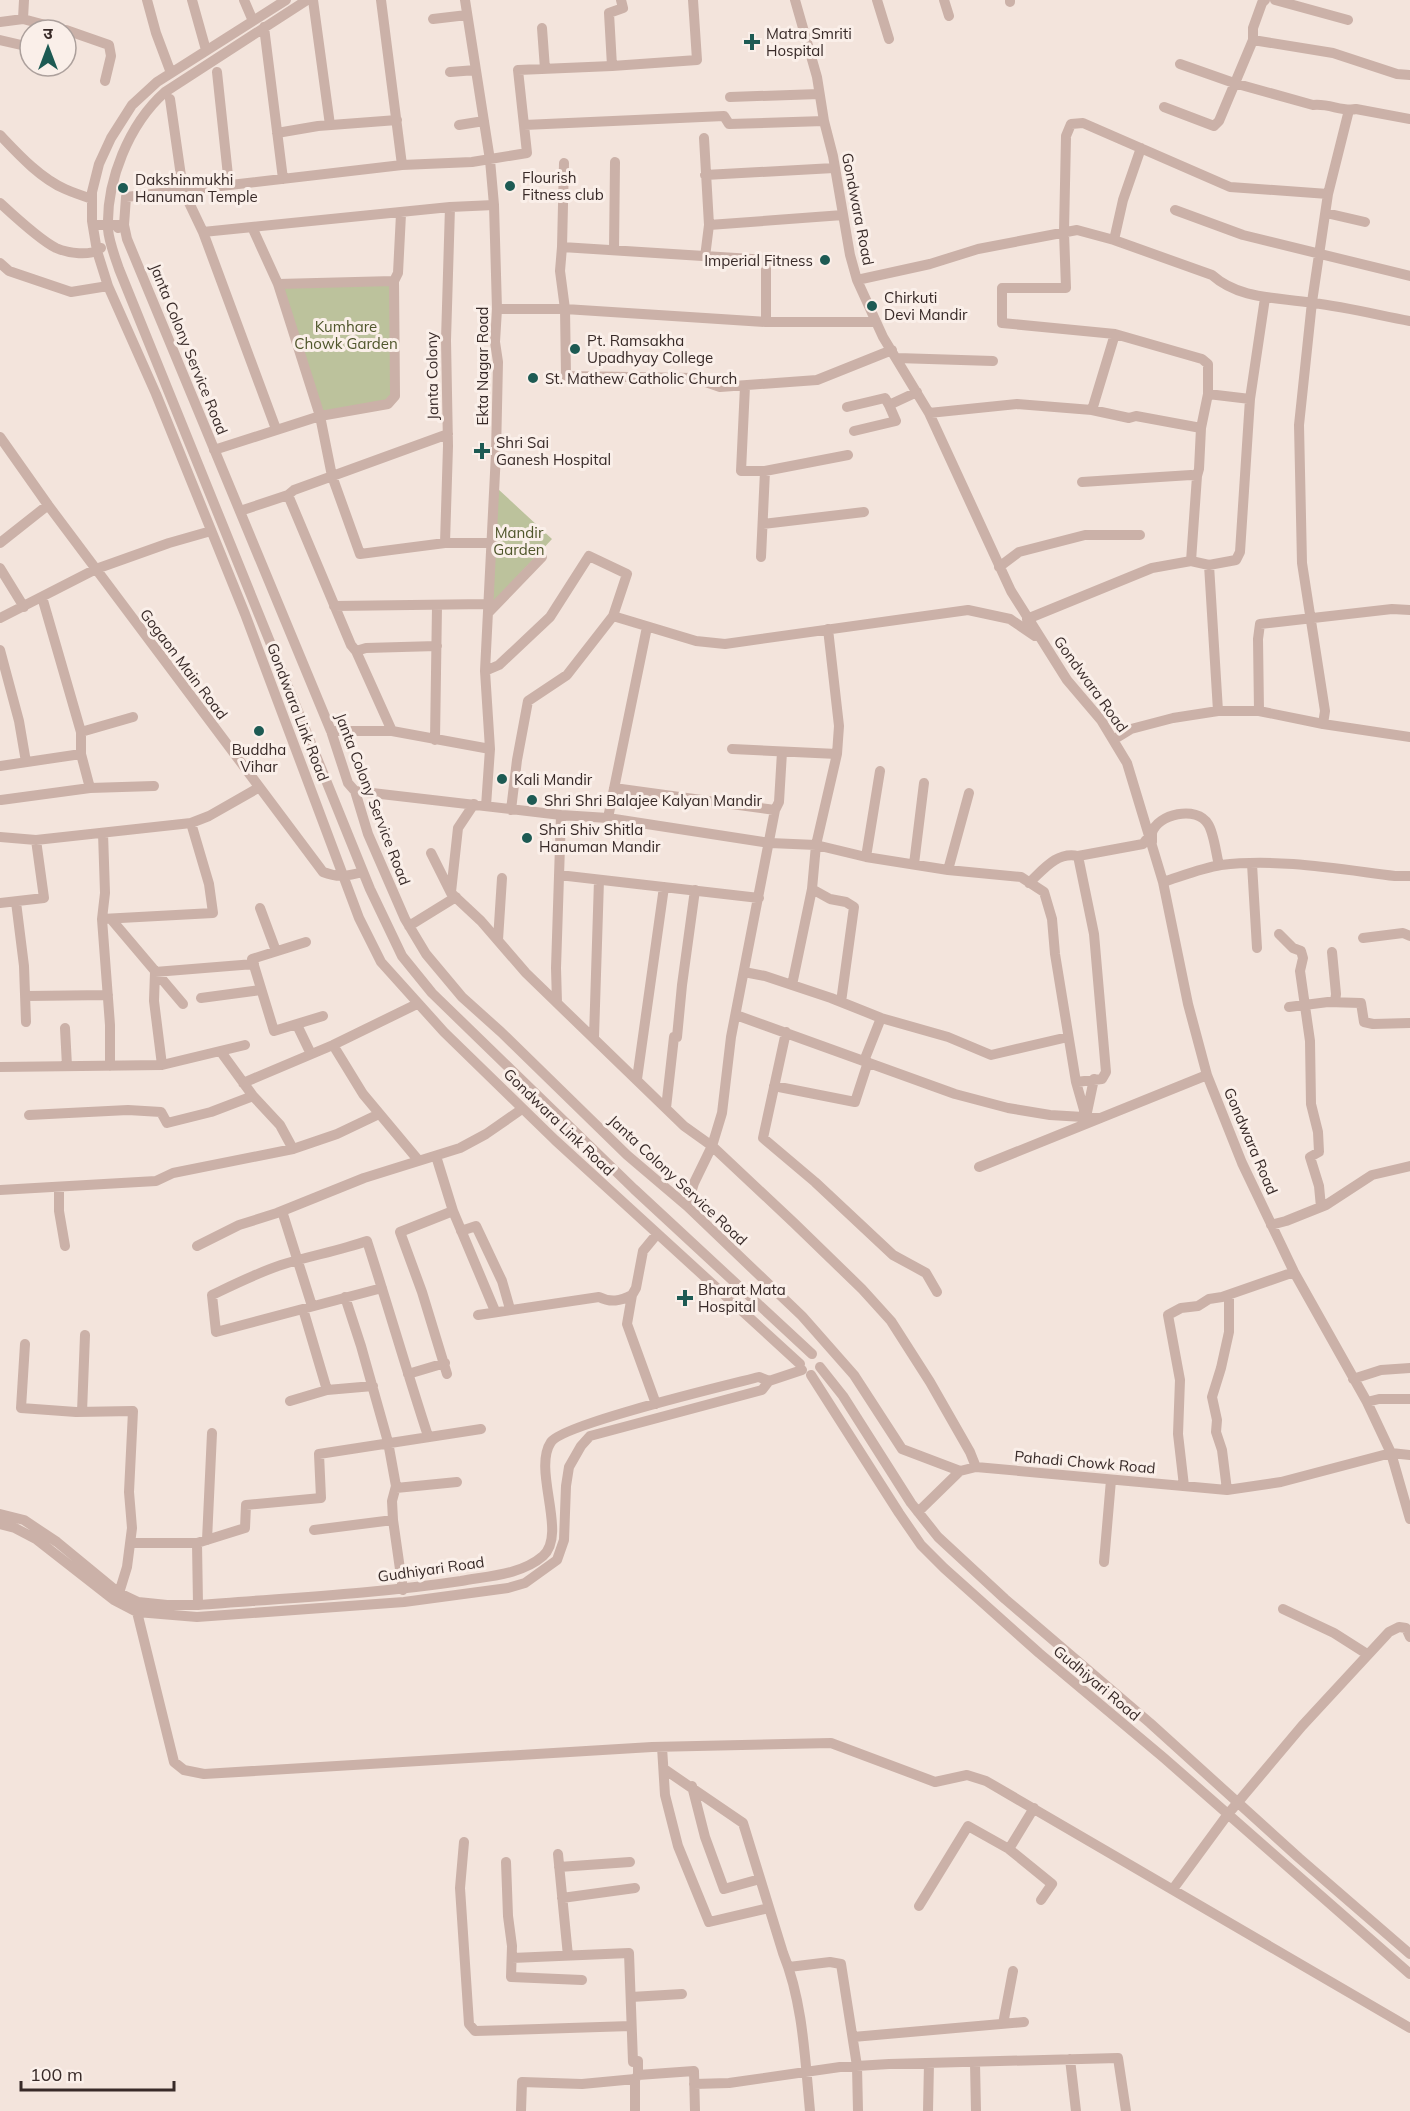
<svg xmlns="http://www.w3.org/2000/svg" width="1410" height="2111" font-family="Mulish,'Noto Sans Devanagari',sans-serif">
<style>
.green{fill:#bcc29c}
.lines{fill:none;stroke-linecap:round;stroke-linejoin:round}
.minor{stroke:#cbb1a8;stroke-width:10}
.poi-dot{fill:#1d5a53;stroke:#faefe9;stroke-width:2}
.labels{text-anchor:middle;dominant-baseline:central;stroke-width:6;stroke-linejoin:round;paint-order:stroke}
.poi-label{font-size:15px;fill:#382a28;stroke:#faefe9;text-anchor:start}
.street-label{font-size:15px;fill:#382a28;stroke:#faefe9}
.park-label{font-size:15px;fill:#4f562b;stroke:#faefe9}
</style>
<rect width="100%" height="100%" fill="#f3e4dc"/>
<path class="green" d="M 394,281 L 395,396 L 388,404 L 320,416 L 278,284 Z
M 498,489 L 552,539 L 491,605 Z"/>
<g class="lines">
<path class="minor" d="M 24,0 L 23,19 L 64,30
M 147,0 L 156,33 L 171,73
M 192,0 L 206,50
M 244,0 L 253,21
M 286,0 L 157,82 L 132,105 L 111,138 L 99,164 L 92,192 L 92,221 L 97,251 L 108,286 L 156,394 L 245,614 L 359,918 L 381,962 L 444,1032 L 555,1140 L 800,1364
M 307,0 L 165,92 C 129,124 106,181 108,229 C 109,242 115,257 119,269 L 370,889 L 402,956 L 432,993 L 634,1189 L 812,1354
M 313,0 L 330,125
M 381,0 L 402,165
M 465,0 L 490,160 L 494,205 L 497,309 L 495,342 L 498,362 L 496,453 L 485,671 L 490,749 L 486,806
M 795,0 L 817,77 L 824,121 L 833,156 L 850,255 L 857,280 L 883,337 L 929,413 L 1011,591 L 1067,680 L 1101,720 L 1127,763 L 1163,882 L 1188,1004 L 1207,1075 L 1242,1163 L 1294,1272 L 1367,1402 L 1391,1453 L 1410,1519
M 877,0 L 889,39
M 944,0 L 949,16
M 1010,0 L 1010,2
M 1275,0 L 1348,20
M 433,19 L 467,15
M 0,22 L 23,19
M 264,27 L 283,179
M 542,28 L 545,69
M 66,30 L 109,45 L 111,56 L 105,81
M 0,40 L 30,47
M 1253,40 L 1333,53 L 1397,74 L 1410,75
M 1180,64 L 1234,83 L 1313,105 C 1329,103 1342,112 1356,109 L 1410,119
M 612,66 L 609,13 L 623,8 L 621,0
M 217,72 L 229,185
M 450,72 L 476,70
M 730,97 L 819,94
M 170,99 L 183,190 L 203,232 L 276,429
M 1164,107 L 1214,126 L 1219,121 L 1253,40 L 1253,28 L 1262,3 L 1265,0
M 459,125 L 484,121
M 524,125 L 724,116 L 729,124 L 824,121
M 277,133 L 318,126 L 397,120
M 0,135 C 19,155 40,178 65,189 C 74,193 83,196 92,199
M 704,138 L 709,225 L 705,257
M 705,175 L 834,168
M 0,203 C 13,215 41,241 56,248 C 68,253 90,257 101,248
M 1175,210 L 1243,235 L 1410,276
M 1326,213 L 1365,222
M 93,225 L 124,225 L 127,239 L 331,731 L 348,783 L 355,791 L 368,834 L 405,919 L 426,954 L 462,997 L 501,1032 L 627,1155 L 687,1206 L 802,1316 L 854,1375 L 902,1449 L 960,1471 L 976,1467 L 1227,1490 L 1281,1482 L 1391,1453 L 1410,1455
M 709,225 L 843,215
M 252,227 L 278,284 L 320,416 L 332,476 L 360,554 L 445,543 L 490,543
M 118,228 L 124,225 L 126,197 L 402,165 L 472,162 L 527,153 L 518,70 L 612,66 L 697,60 L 693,0
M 203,232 L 450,207 L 494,205
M 1114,240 L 1123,200 L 1141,148
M 562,247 L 564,163
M 614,250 L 615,162
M 0,263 L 9,271 L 71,292 L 108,286
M 857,280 L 930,264 L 978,249 L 1077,230 L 1114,240 L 1212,275 C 1240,300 1278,297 1313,303 C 1346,307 1378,315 1410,321
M 278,284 L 394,281
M 497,309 L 565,309 L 766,322 L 876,322
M 766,322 L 766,260 L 562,247 L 560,271 L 565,309 L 566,376 L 694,378 L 720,387 L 817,380 L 892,350
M 897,358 L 993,361
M 745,386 L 741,471 L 765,471 L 848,455
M 1208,394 L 1250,399
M 847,407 L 885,398 L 889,405
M 1092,410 L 1115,334
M 929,413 L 1017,404 L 1092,410 L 1129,418 L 1136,416 L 1201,428
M 854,431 L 896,421 L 889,405 L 917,392
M 0,437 L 48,505 L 323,872 C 338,878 348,876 363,872
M 214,450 L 320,416 L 388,404 L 395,396 L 394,281 L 398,273 L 401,214
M 1082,482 L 1191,475 L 1197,476
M 288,495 L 351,645 L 356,651 L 392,731
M 240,511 L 288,495 L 294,490 L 448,434
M 763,524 L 864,512
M 0,543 L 48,505
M 445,543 L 448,446 L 446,340 L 450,207
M 761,557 L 765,471
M 1191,561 L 1197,476 L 1199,469 L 1201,428 L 1208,394 L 1208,364 L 1202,359 L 1115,334 L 1002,323 L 1002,288 L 1066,288 L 1064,232 L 1066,136 L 1071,124 L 1083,123 L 1230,187 L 1328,194
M 1209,565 L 1218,711
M 999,567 L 1019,552 L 1085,535 L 1140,535
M 0,568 L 24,607
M 42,597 L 81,732 L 81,754 L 90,788
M 334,606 L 488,604
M 488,613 L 542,557
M 613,616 L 696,641 L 725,644 L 968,610 L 1010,619 L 1035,636
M 0,618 L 96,569 L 169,543 L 211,531
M 1027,619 L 1152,568 L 1191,561 L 1209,565 L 1236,560 L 1240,552 L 1250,399 L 1265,298
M 0,650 L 19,721 L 26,762
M 356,651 L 366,648 L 437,646
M 485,671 L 499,665 L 550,617 L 589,556 L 627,574 L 613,616 L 567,675 L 528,701 L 517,760 L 511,810
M 1259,711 L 1258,639 L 1260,624 L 1392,609 L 1410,610
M 1323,724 L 1325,711 L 1302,563 L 1299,425 L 1312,302 L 1328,194 L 1349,110
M 331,731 L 392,731 L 490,749
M 81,732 L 133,717
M 435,740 L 437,606
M 1113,740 L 1131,729 L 1173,718 L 1218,711 L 1259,711 L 1323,724 L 1410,737
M 732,749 L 837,754
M 0,766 L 81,754
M 614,788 L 775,810
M 355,791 L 561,815 L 608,818 L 770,843 L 816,845 L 837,754 L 839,726 L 828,629
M 1,800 L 90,788 L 154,786
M 608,818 L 647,627
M 103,833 L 105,893 L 102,919 L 110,1025 L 110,1066
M 0,837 L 36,840 L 191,823 L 209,816 L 258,788
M 431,853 L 451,893 L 481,921 L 526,973 L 684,1126 L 712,1146 L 794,1223 L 862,1289 L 891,1321 L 930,1382 L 970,1452 L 976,1467
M 866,857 L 880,771
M 914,864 L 924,783
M 1252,864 L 1257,948
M 948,870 L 969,793
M 559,875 L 759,898
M 1163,882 C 1182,876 1202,868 1221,865 C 1278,858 1338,869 1395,876 L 1410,876
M 1029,883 C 1043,870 1057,851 1078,856 L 1143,844 L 1146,840 L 1152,842 C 1152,839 1152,836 1152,833 C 1157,814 1197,805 1208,824 C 1214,833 1216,854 1219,865
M 812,889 L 830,899 L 846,902 L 854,907 L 841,1002
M 451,892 L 458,828 L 474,804
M 16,902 L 24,966 L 26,1022
M 0,903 L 44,898 L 36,840
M 260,908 L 276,951
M 102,919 L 213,913 L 209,884 L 191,823
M 111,919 L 183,1004
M 409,926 L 456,897
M 1279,934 L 1293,948 L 1301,951 L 1303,958 L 1300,971 L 1310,1041 L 1311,1104 L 1318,1132 L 1319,1152 L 1310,1157 L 1319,1186 L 1321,1207
M 1363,938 L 1403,933 L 1410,936
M 498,940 L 502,878
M 306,942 L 252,959 L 274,1031 L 323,1016
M 1332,952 L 1336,994 L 1335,1002
M 744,972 L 765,976 L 831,998 L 881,1018 L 948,1037 L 991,1055 L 1068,1037
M 792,985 L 812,889 L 816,845 L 866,857 L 948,870 L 1021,877 L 1044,892 L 1052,919 L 1055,954 L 1076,1082 L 1086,1117 L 1094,1079
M 26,996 L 108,995
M 201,998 L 261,990
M 557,1003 L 556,968 L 561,815
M 1289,1007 L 1328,1002 L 1361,1003 L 1364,1022 L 1373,1024 L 1410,1023
M 736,1015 L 955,1094 L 1008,1108 L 1050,1115 L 1100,1118
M 297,1025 L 311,1054
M 65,1028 L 67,1066
M 786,1032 L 763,1138 L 815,1182 L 893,1255 L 926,1273 L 937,1292
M 594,1037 L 599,880
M 333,1045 L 363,1094 L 419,1161
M 221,1052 L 253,1096 L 280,1125 L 293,1149
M 864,1061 L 881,1018
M 162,1065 L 154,1001 L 155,972 L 254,964
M 0,1067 L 162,1065 L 245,1045
M 637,1079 L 664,887
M 1076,1082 L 1102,1079 L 1106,1072 L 1094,934 L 1078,856
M 243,1083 L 333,1045 L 417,1004
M 774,1086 L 855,1102 L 868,1062
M 666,1108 L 674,1037 L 677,1037 L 682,985 L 695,890
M 29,1115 L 128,1110 L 161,1112 L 167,1123 L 211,1112 L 253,1096
M 436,1156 L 453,1211 L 495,1311
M 979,1167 L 1207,1075
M 59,1187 L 59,1211 L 65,1246
M 0,1190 L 156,1181 L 173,1173 L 293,1149 L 337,1134 L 379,1114
M 687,1206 L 694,1183 L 712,1146 L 722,1113 L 731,1037 L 775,810 L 779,802 L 782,752
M 282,1211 L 312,1306
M 1271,1225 L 1286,1221 L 1326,1205 L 1372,1175 L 1410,1166
M 461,1231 L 476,1226 L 502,1281 L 510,1309
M 197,1246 L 239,1225 L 277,1213 L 364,1178 L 460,1148 L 486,1134 L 522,1109
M 382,1288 L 216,1332 L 212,1295 C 235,1284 257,1273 281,1265 C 309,1256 338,1251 367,1241 C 388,1306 407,1372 428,1436
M 345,1297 L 361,1346 L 388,1442 L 396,1486 L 392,1501 L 393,1520 L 403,1590
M 303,1309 L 327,1390
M 478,1315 L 599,1297 C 611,1303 620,1301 632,1295
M 25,1344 L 21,1408 L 76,1412 L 133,1411 L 129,1492 L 132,1528 L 127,1567 L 119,1593
M 820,1367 L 843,1396 L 911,1503 L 938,1537 L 1005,1599 L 1150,1723 L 1299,1858 L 1410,1954
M 408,1374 L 445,1363
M 447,1374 L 422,1292 L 400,1232 L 453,1211
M 811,1375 L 899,1513 L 921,1545 L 944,1568 L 1039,1653 L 1164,1758 L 1410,1974
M 1353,1379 L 1381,1370 L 1410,1368
M 290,1401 L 327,1390 L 373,1386
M 1367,1402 L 1379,1399 L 1410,1399
M 656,1404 L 627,1324 L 632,1295 L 636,1288 L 643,1251 L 657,1234
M 82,1412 L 85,1335
M 1184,1486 L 1178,1434 L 1180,1380 L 1168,1315 L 1181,1308 L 1198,1306 L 1209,1299 L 1222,1297 L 1294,1272
M 396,1488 L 457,1482
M 1227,1490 L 1222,1450 L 1216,1432 L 1217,1420 L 1212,1397 L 1221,1368 L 1229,1332 L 1229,1295
M 918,1512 L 960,1471
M 0,1514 L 24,1520 L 57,1542 L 119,1593 L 138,1602 L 167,1605 L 198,1605 C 286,1598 374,1594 461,1581 C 488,1576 521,1575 543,1556 C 568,1534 532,1470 551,1442 C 563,1424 728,1385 759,1377 L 769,1381
M 0,1524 L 15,1528 L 36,1539 L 114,1600 L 137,1612 L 197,1617 L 404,1602 L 508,1588 L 525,1583 L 557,1560 L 564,1540 L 566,1486 L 569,1467 L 581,1446 L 590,1436 L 762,1390 L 769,1381 L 802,1370
M 314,1530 L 393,1520
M 207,1540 L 212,1433
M 130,1543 L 197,1543 L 245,1528 L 246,1505 L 321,1498 L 319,1454 L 481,1429
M 197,1543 L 198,1605
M 1104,1562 L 1111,1480
M 1283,1609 L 1334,1633 L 1367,1654
M 137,1612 L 174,1762 L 184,1770 L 204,1774 L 652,1747 L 831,1743 L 935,1782 L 967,1775 L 986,1781 L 1410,2028
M 662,1747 L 665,1795 L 678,1846 L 709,1922 L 769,1908
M 664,1769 L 743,1823 L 783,1953 C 803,2002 805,2059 810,2111
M 692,1786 L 705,1837 L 724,1889 L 760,1879
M 464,1842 L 460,1888 L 469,2024 L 475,2031 L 631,2026
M 1009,1849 L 1052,1884 L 1041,1900
M 558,1854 L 568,1956
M 506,1862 L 508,1916 L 512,1946 L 511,1977 L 582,1980
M 559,1867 L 630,1862
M 1173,1889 L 1228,1814 L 1302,1726 L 1389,1632 L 1399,1627 L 1406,1628 L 1410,1637
M 562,1898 L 635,1888
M 919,1906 L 968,1826 L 1009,1849 L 1034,1808
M 512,1958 L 629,1953 L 633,2062 L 638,2061 L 638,2075 L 635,2079 L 635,2111
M 789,1967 L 830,1962 L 841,1964 L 857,2066 L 858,2111
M 631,1997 L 682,1994
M 1003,2024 L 1013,1971
M 853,2037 L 1024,2022
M 1070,2059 L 1076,2111
M 975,2063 L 976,2111
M 638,2075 L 694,2071 L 695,2111
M 694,2084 L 729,2083 L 840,2067 L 889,2064 L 1118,2058 L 1126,2111
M 521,2111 L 522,2082 L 582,2084 L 635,2079
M 928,2111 L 929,2063"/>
</g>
<g class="poi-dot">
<path d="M749 33h6v6h6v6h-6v6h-6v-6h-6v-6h6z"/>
<circle cx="510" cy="186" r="6"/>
<circle cx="123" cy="188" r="6"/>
<circle cx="825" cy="260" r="6"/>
<circle cx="872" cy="306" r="6"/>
<circle cx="575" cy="349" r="6"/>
<circle cx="533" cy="378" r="6"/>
<path d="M479 442h6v6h6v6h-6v6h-6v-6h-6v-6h6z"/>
<circle cx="259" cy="731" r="6"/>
<circle cx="502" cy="779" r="6"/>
<circle cx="532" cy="800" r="6"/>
<circle cx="527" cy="838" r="6"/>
<path d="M682 1289h6v6h6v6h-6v6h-6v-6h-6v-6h6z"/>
</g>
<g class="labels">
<g class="poi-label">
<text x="766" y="33">Matra Smriti<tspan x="766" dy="17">Hospital</tspan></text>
<text x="522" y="177">Flourish<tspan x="522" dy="17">Fitness club</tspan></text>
<text x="135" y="179">Dakshinmukhi<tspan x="135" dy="17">Hanuman Temple</tspan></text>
<text x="813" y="260" text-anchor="end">Imperial Fitness</text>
<text x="884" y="297">Chirkuti<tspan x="884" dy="17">Devi Mandir</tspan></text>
<text x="587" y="340">Pt. Ramsakha<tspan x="587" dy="17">Upadhyay College</tspan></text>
<text x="545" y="378">St. Mathew Catholic Church</text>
<text x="496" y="442">Shri Sai<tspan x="496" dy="17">Ganesh Hospital</tspan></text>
<text x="259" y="749" text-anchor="middle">Buddha<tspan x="259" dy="17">Vihar</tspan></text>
<text x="514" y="779">Kali Mandir</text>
<text x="544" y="800">Shri Shri Balajee Kalyan Mandir</text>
<text x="539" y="829">Shri Shiv Shitla<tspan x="539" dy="17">Hanuman Mandir</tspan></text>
<text x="698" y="1289">Bharat Mata<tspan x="698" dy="17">Hospital</tspan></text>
</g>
<g class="street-label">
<text transform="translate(858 209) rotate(79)">Gondwara Road</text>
<text transform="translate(189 349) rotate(68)">Janta Colony Service Road</text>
<text transform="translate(482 366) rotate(-90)">Ekta Nagar Road</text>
<text transform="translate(432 376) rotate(-91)">Janta Colony</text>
<text transform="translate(184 664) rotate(53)">Gogaon Main Road</text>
<text transform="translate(1091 684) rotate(54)">Gondwara Road</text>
<text transform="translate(298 712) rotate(69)">Gondwara Link Road</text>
<text transform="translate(373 799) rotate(69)">Janta Colony Service Road</text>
<text transform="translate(559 1122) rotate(44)">Gondwara Link Road</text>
<text transform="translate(1251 1141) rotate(67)">Gondwara Road</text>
<text transform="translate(678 1180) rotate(43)">Janta Colony Service Road</text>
<text transform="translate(1085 1462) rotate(5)">Pahadi Chowk Road</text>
<text transform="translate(431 1569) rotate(-8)">Gudhiyari Road</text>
<text transform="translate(1097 1683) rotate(40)">Gudhiyari Road</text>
</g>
<g class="park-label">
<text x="346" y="326">Kumhare<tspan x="346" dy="17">Chowk Garden</tspan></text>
<text x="519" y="532">Mandir<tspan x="519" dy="17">Garden</tspan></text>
</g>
</g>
<g transform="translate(48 48)"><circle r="28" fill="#faefe9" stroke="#aca09c" stroke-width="1.5"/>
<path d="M0-4.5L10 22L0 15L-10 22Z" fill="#1d5a53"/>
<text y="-9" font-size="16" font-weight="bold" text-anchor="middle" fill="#382a28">उ</text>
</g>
<path d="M21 2081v9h153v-9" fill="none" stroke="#382a28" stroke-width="3"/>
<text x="30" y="2081" font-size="18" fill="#382a28" stroke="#faefe9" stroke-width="4.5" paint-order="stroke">100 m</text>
</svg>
